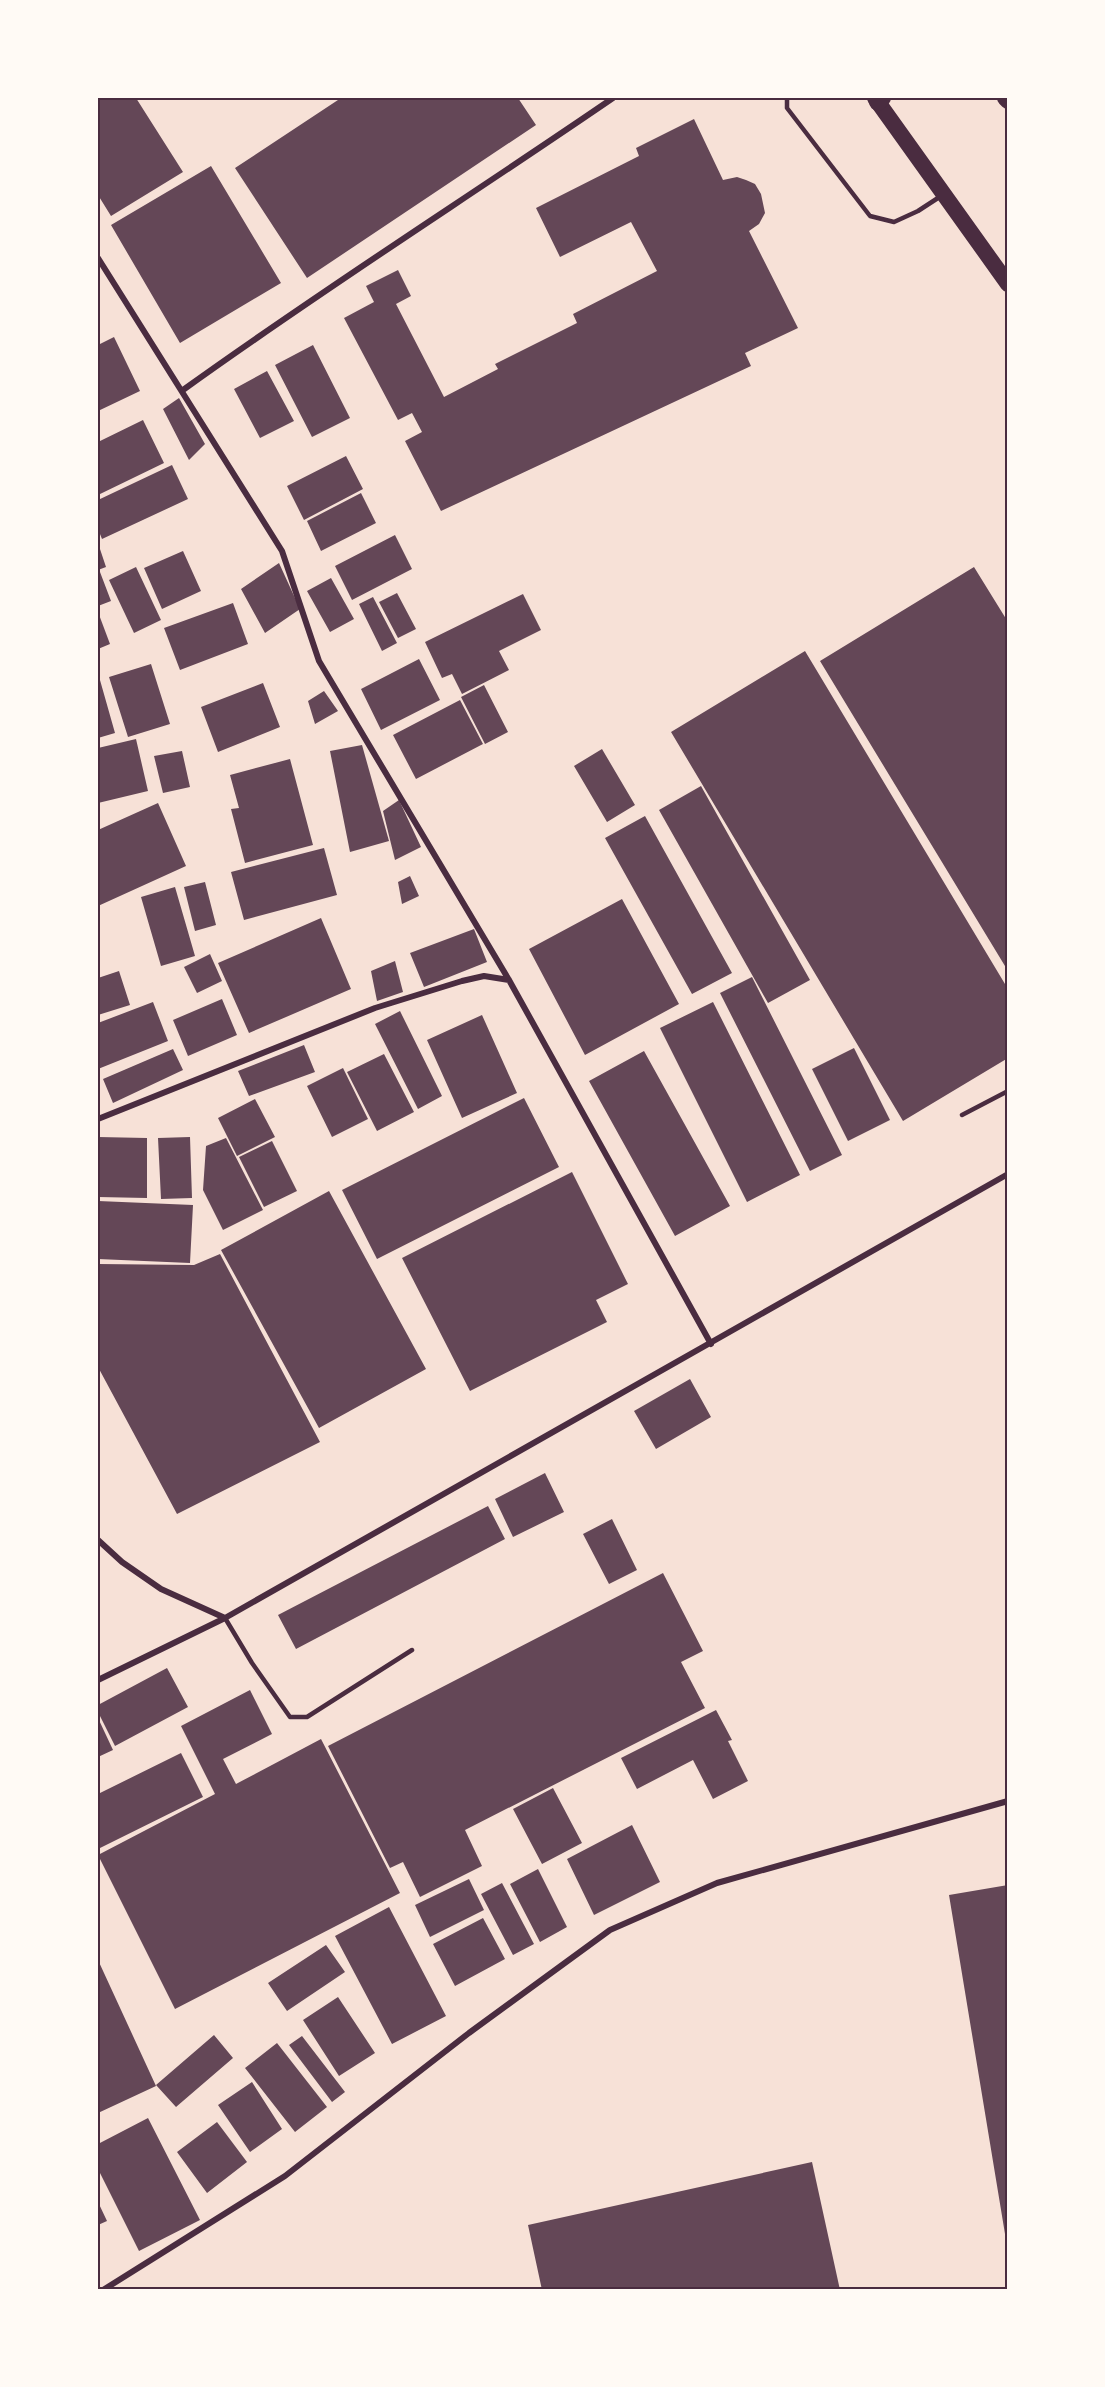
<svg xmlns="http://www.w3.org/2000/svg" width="1105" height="2387" font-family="'Roboto Serif',serif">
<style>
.building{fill:#644757}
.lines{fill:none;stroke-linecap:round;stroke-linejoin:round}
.service{stroke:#4a2c40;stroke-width:4.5}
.minor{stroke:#4a2c40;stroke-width:6}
.trunk{stroke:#4a2c40;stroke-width:16}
.motorway{stroke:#4a2c40;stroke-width:18}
.neatline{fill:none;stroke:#4a2c40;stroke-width:2}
</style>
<rect width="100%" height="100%" fill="#f7e1d7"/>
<path class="building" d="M 98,98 L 136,98 L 183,172 L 111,216 L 98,195 Z
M 341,98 L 518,98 L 536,125 L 307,278 L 235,168 Z
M 694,119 L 723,180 L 737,177 L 746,180 L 755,184 L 761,194 L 765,213 L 759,224 L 749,231 L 798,328 L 745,353 L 751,366 L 441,511 L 405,441 L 422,432 L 412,413 L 398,420 L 344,318 L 374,302 L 366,286 L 398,270 L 411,296 L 396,304 L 444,397 L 498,369 L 495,364 L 577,323 L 573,314 L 657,271 L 631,222 L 560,257 L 536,208 L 639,156 L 636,148 Z
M 211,166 L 281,283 L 180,343 L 111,225 Z
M 114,337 L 140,391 L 98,411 L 98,345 Z
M 313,345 L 350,418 L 312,437 L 275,365 Z
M 267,371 L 294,421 L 260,438 L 234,389 Z
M 179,398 L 205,444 L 189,460 L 163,409 Z
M 143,420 L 164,463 L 98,495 L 98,442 Z
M 346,456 L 363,489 L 304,520 L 287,486 Z
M 172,465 L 188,499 L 102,539 L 98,529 L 98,500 Z
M 361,493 L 376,523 L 321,551 L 307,521 Z
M 395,535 L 412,569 L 352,600 L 335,566 Z
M 98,543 L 106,567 L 98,570 Z
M 183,551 L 201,591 L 162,609 L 144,568 Z
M 279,563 L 300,609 L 265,633 L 241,589 Z
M 136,567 L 161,620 L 134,633 L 109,580 Z
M 974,567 L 1008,622 L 1008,971 L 820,661 Z
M 100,572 L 111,601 L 98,606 L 98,573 Z
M 331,578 L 354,619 L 330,632 L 307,591 Z
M 397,593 L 416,629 L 398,638 L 379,602 Z
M 523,594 L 541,630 L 499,651 L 509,670 L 462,694 L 452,674 L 442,678 L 425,642 Z
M 373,597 L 397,643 L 382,651 L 359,604 Z
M 233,603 L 248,644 L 180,670 L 164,628 Z
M 98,612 L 110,644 L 98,649 Z
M 805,651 L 1008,989 L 1008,1058 L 903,1121 L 671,732 Z
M 419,659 L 440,700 L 381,730 L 361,689 Z
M 151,664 L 170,724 L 128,737 L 109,677 Z
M 98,673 L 115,733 L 98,738 Z
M 263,683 L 280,727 L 218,752 L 201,707 Z
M 484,685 L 508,732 L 485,744 L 461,697 Z
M 324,691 L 338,711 L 315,724 L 308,701 Z
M 460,700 L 483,744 L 416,779 L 393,735 Z
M 136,739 L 148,791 L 98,803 L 98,748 Z
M 362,745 L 389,841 L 350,852 L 330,751 Z
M 602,749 L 635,805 L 607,822 L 574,766 Z
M 182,751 L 190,787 L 163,793 L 154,756 Z
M 290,759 L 313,845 L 245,863 L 231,809 L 239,808 L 230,775 Z
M 701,786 L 810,980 L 768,1003 L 659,810 Z
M 399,800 L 421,847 L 395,860 L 383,811 Z
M 158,803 L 186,866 L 98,906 L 98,830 Z
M 645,816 L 732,973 L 692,994 L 605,838 Z
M 324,848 L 337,895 L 244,920 L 231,872 Z
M 410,876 L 419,896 L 402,904 L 398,882 Z
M 205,882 L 216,925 L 195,931 L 184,887 Z
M 175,887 L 195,956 L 161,966 L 141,897 Z
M 622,899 L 679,1004 L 585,1055 L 529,949 Z
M 321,918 L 351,989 L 249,1033 L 218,963 Z
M 474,929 L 487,962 L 424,987 L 410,953 Z
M 210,954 L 222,981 L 197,993 L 184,967 Z
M 395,961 L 403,992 L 377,1001 L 371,971 Z
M 119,971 L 130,1005 L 98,1015 L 98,978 Z
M 752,977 L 842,1155 L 810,1171 L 720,993 Z
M 222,999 L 237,1035 L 188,1056 L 173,1020 Z
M 153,1002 L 168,1041 L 98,1069 L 98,1023 Z
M 713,1002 L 800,1175 L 747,1202 L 660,1028 Z
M 400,1011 L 442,1096 L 418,1109 L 375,1024 Z
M 482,1015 L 517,1093 L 462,1118 L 427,1040 Z
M 304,1045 L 315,1072 L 249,1096 L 238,1071 Z
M 854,1048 L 890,1120 L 848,1141 L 812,1069 Z
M 173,1049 L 183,1070 L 113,1103 L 103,1079 Z
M 644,1051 L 730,1206 L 675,1236 L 589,1081 Z
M 384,1054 L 414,1112 L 377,1131 L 347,1072 Z
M 343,1068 L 368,1119 L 332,1137 L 307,1086 Z
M 524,1098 L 559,1167 L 377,1259 L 342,1190 Z
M 255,1099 L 275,1137 L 237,1156 L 218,1118 Z
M 98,1137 L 147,1138 L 147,1198 L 98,1197 Z
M 190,1137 L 192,1198 L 161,1199 L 158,1138 Z
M 226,1138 L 263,1210 L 223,1230 L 203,1190 L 206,1146 Z
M 272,1141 L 297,1191 L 264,1207 L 239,1157 Z
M 572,1172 L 628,1284 L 596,1300 L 607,1322 L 470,1391 L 402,1258 Z
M 329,1191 L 426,1369 L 319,1428 L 221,1250 Z
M 98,1201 L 193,1205 L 190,1263 L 98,1259 Z
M 220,1254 L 320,1442 L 177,1514 L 98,1367 L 98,1264 L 194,1265 Z
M 690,1379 L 711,1417 L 656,1449 L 634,1411 Z
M 545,1473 L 564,1512 L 513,1537 L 495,1499 Z
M 488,1506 L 505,1539 L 296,1649 L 278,1615 Z
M 612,1519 L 637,1570 L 609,1584 L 583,1534 Z
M 663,1573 L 703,1651 L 681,1662 L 705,1708 L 465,1830 L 482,1866 L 420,1897 L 403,1862 L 390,1868 L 328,1746 Z
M 167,1668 L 188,1707 L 115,1746 L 98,1712 L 98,1705 Z
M 250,1690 L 272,1734 L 223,1759 L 236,1784 L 321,1739 L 400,1893 L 175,2009 L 98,1855 L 215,1794 L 181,1726 Z
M 716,1710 L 732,1740 L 728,1741 L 748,1781 L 713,1799 L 693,1760 L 637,1789 L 621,1758 Z
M 98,1718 L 113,1750 L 98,1757 Z
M 181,1753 L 203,1797 L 98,1849 L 98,1794 Z
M 553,1788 L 582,1843 L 542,1864 L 513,1809 Z
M 632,1825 L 660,1882 L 594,1915 L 567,1859 Z
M 538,1869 L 567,1927 L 540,1942 L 510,1884 Z
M 469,1879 L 484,1910 L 430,1937 L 415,1905 Z
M 502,1883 L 534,1944 L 513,1955 L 481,1894 Z
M 1008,1885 L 1008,2240 L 1006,2240 L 949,1895 Z
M 389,1907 L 446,2016 L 392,2044 L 335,1936 Z
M 483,1918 L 505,1959 L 455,1986 L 433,1944 Z
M 326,1945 L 345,1972 L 287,2011 L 268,1983 Z
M 98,1960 L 156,2086 L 98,2113 Z
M 338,1997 L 375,2053 L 339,2076 L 303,2020 Z
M 214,2035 L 233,2058 L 176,2107 L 156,2085 Z
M 302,2036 L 345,2092 L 332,2102 L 289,2045 Z
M 277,2043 L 327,2107 L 295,2132 L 245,2068 Z
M 252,2082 L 282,2129 L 250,2152 L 218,2105 Z
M 148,2118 L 200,2220 L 139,2251 L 98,2169 L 98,2144 Z
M 217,2122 L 247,2162 L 207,2193 L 177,2152 Z
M 812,2162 L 840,2290 L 542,2290 L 528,2225 Z
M 98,2202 L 107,2221 L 98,2225 Z"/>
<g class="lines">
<path class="service" d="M 787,98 L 787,108 L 870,216 L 894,222 L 918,211 L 941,196
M 962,1115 L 1008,1091
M 225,1618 L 252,1663 L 290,1717 L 307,1717 L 412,1650"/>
<path class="minor" d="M 98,258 L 282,551 L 319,661 L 509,980 L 711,1344
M 183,390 C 323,289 470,196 613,98
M 98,1119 L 375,1008 L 462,981 L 484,976 L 509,980
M 98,1540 L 122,1562 L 161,1589 L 225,1618 L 1008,1174
M 98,1680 L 225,1618
M 103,2290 L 285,2176 L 469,2033 L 610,1930 L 717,1883 L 1008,1801"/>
<path class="trunk" d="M 875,98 L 1008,284
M 1005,98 L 1008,101"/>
<path class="motorway" d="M 878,102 L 882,98"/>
</g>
<rect width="1105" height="2387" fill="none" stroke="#fffaf5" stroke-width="198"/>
<rect x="99" y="99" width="907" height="2189" class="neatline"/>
</svg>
